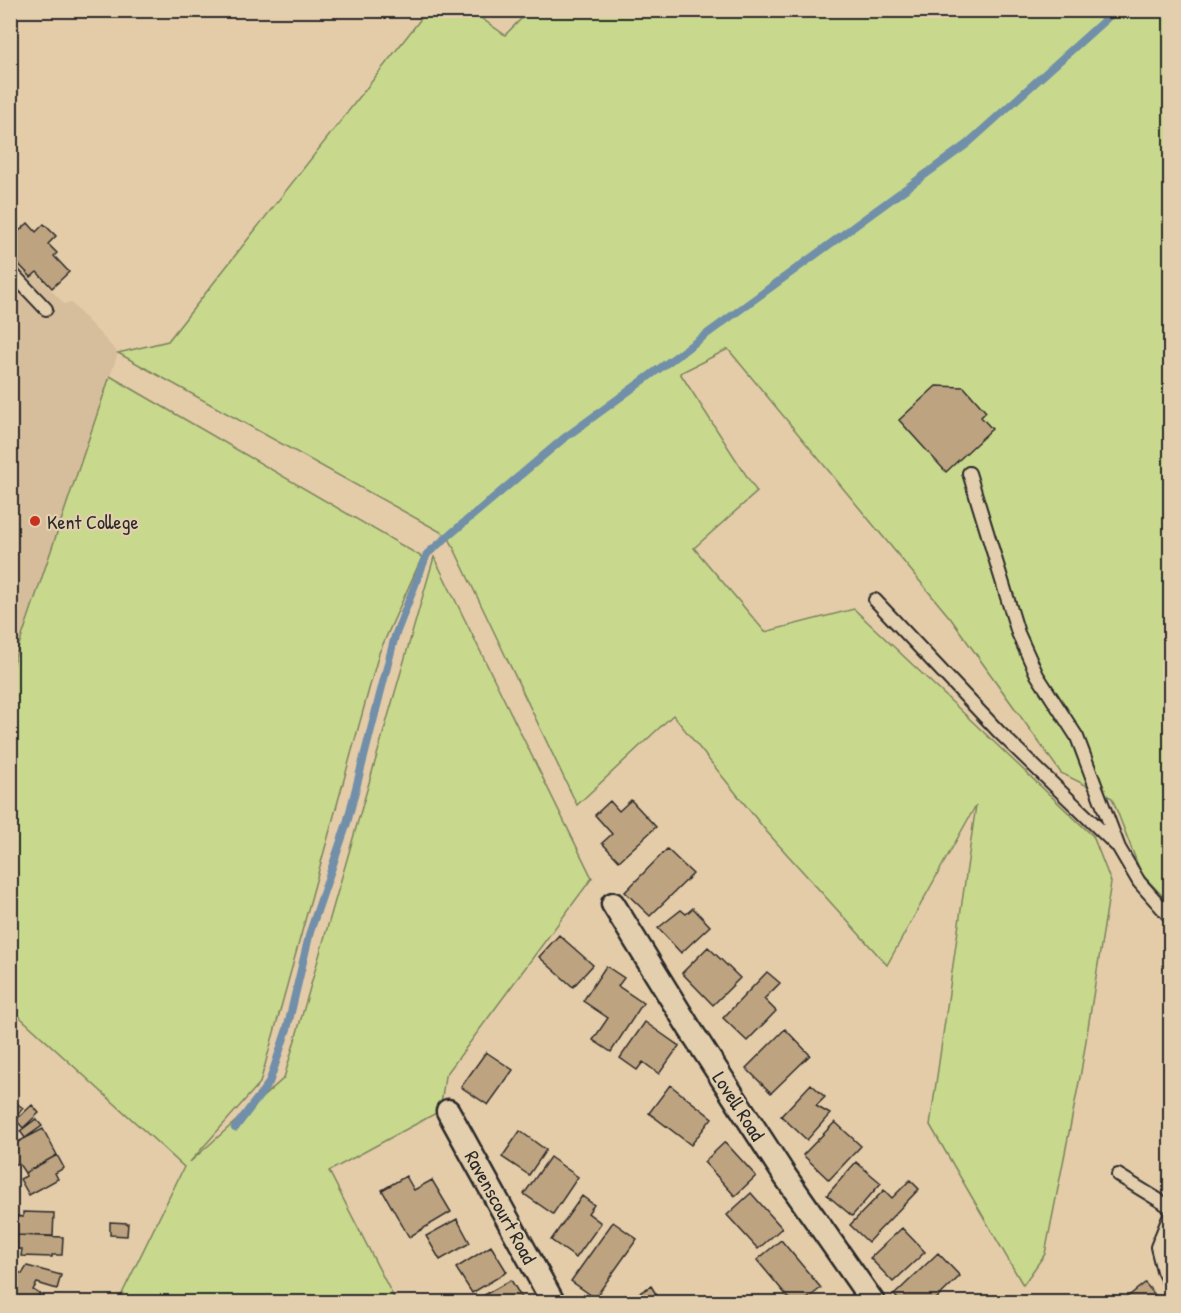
<svg xmlns="http://www.w3.org/2000/svg" width="1181" height="1313" font-family="'Patrick Hand',sans-serif">
<style>
.built{fill:#d6bd9b}
.green{fill:#c8d98d;stroke:#7a825c;stroke-width:1.5}
.lines{fill:none;stroke-linecap:round;stroke-linejoin:round}
.stream{stroke:#718fa8;stroke-width:8}
.building{fill:#bea380;stroke:#2b2b2b;stroke-width:1.5}
.lane-casing{stroke:#2b2b2b;stroke-width:16}
.street-casing{stroke:#2b2b2b;stroke-width:27}
.lane{stroke:#e3cead;stroke-width:12}
.street{stroke:#e3cead;stroke-width:22}
.poi-dot{fill:#c8321e;stroke:#e3cead;stroke-width:2}
.labels{text-anchor:middle;dominant-baseline:central;stroke-width:4.5;stroke-linejoin:round;paint-order:stroke}
.poi-label{font-size:20px;fill:#2b2b2b;stroke:#e3cead;text-anchor:start}
.street-label{font-size:20px;fill:#2b2b2b;stroke:#e3cead}
</style>
<rect width="100%" height="100%" fill="#e4cca9"/>
<filter id="ink" filterUnits="userSpaceOnUse"><feTurbulence type="fractalNoise" baseFrequency=".0167" numOctaves="2"/><feDisplacementMap in="SourceGraphic" scale="12" xChannelSelector="R" yChannelSelector="G"/><feConvolveMatrix kernelMatrix="1 2 1 2 8 2 1 2 1" color-interpolation-filters="sRGB"/></filter>
<g filter="url(#ink)">
<path class="built" d="M 11,246 L 64,304 L 70,302 L 118,353 L 11,667 Z"/>
<path class="green" d="M 530,10 L 1170,11 L 1170,904 L 1141,873 L 1112,798 L 1061,773 L 951,619 L 728,349 L 680,373 L 757,492 L 694,548 L 765,632 L 854,609 L 1093,836 L 1111,882 L 1081,1072 L 1045,1254 L 1023,1285 L 930,1125 L 976,805 L 887,965 L 767,832 L 673,715 L 577,805 L 448,536 L 118,353 L 168,341 L 427,11 L 471,11 L 505,35 Z
M 110,376 L 422,557 L 379,653 L 260,1083 L 190,1162 L 284,1078 L 434,557 L 592,878 L 445,1076 L 440,1111 L 329,1171 L 396,1302 L 118,1302 L 184,1167 L 11,1009 L 11,669 Z"/>
<g class="lines">
<path class="stream" d="M 235,1128 L 269,1083 L 287,1029 L 310,932 L 347,823 L 395,636 L 427,554 L 563,439 L 967,144 L 1116,10"/>
</g>
<path class="building" d="M 28,223 L 36,232 L 44,224 L 56,236 L 48,244 L 57,253 L 54,256 L 69,272 L 52,288 L 37,272 L 31,277 L 10,255 L 10,239 Z
M 936,386 L 964,387 L 986,412 L 981,417 L 992,429 L 946,472 L 899,420 Z
M 631,800 L 656,827 L 619,861 L 602,843 L 612,834 L 595,815 L 610,801 L 619,811 Z
M 667,849 L 693,874 L 650,916 L 625,892 Z
M 693,908 L 710,926 L 681,953 L 658,928 L 681,910 L 686,914 Z
M 559,935 L 593,965 L 573,987 L 539,957 Z
M 708,947 L 740,978 L 713,1005 L 682,973 Z
M 606,966 L 624,978 L 618,986 L 643,1003 L 611,1052 L 593,1040 L 608,1018 L 583,1001 Z
M 767,972 L 780,983 L 764,999 L 776,1011 L 747,1041 L 723,1018 Z
M 645,1022 L 679,1046 L 659,1074 L 643,1062 L 637,1070 L 620,1058 Z
M 785,1029 L 810,1055 L 771,1093 L 746,1068 Z
M 486,1052 L 513,1070 L 488,1105 L 461,1087 Z
M 811,1084 L 825,1097 L 816,1106 L 830,1114 L 807,1140 L 781,1116 Z
M 670,1085 L 712,1118 L 691,1145 L 649,1113 Z
M 10,1098 L 23,1108 L 10,1124 Z
M 32,1105 L 39,1113 L 23,1128 L 16,1120 Z
M 36,1119 L 42,1126 L 25,1138 L 20,1131 Z
M 835,1122 L 861,1146 L 829,1180 L 803,1155 Z
M 43,1129 L 57,1155 L 25,1173 L 19,1164 L 14,1164 L 10,1159 L 10,1146 Z
M 520,1131 L 546,1150 L 529,1175 L 502,1157 Z
M 725,1142 L 756,1176 L 735,1196 L 704,1162 Z
M 57,1155 L 64,1168 L 55,1173 L 58,1179 L 29,1195 L 20,1179 L 26,1176 L 25,1173 Z
M 550,1157 L 578,1177 L 553,1214 L 524,1194 Z
M 856,1162 L 881,1183 L 852,1216 L 827,1195 Z
M 406,1176 L 414,1190 L 432,1180 L 451,1212 L 409,1237 L 382,1190 Z
M 910,1180 L 919,1189 L 868,1242 L 850,1225 L 884,1190 L 892,1198 Z
M 751,1193 L 782,1228 L 758,1249 L 727,1215 Z
M 582,1196 L 594,1205 L 588,1213 L 601,1223 L 576,1258 L 551,1240 Z
M 23,1212 L 54,1213 L 53,1236 L 17,1235 L 17,1216 L 23,1217 Z
M 457,1219 L 470,1243 L 440,1260 L 426,1236 Z
M 110,1222 L 128,1223 L 127,1236 L 110,1235 Z
M 613,1222 L 637,1239 L 595,1298 L 571,1281 Z
M 902,1228 L 925,1252 L 893,1282 L 870,1258 Z
M 17,1235 L 63,1237 L 62,1255 L 52,1255 L 52,1257 L 21,1256 L 22,1249 L 17,1249 Z
M 781,1240 L 821,1288 L 803,1302 L 792,1302 L 757,1260 Z
M 491,1246 L 507,1272 L 472,1293 L 456,1268 Z
M 938,1253 L 960,1276 L 933,1302 L 901,1302 L 894,1295 Z
M 27,1266 L 61,1275 L 57,1289 L 37,1283 L 33,1290 L 40,1294 L 36,1302 L 27,1302 L 10,1293 L 11,1267 L 22,1274 Z
M 511,1280 L 524,1302 L 472,1302 Z
M 1145,1283 L 1161,1302 L 1121,1302 Z
M 651,1286 L 661,1302 L 624,1302 Z
M 10,1293 L 27,1302 L 10,1302 Z"/>
<g class="lines">
<g class="lane-casing">
<path id="lane" d="M 10,271 L 46,309
M 969,473 L 1018,633 L 1037,675 L 1077,737 L 1119,848 L 1139,882 L 1170,917
M 875,600 L 999,732 L 1116,845
M 1118,1175 L 1170,1207
M 1170,1215 L 1157,1247 L 1163,1271 L 1170,1284"/>
</g>
<g class="street-casing">
<path id="street" d="M 613,904 L 690,1029 L 785,1176 L 873,1302
M 448,1111 L 553,1302"/>
</g>
<use href="#lane" class="lane"/>
<use href="#street" class="street"/>
</g>
</g>
<circle class="poi-dot" cx="35" cy="521" r="6"/>
<g class="labels">
<g class="poi-label">
<text x="47" y="521">Kent College</text>
</g>
<g class="street-label">
<text transform="translate(739 1106) rotate(57)">Lovell Road</text>
<text transform="translate(501 1207) rotate(61)">Ravenscourt Road</text>
</g>
</g>
<rect width="1181" height="1313" fill="none" stroke="#e3cead" stroke-width="36"/>
<rect x="18" y="18" width="1145" height="1277" fill="none" stroke="#2b2b2b" stroke-width="2" filter="url(#ink)"/>
</svg>
